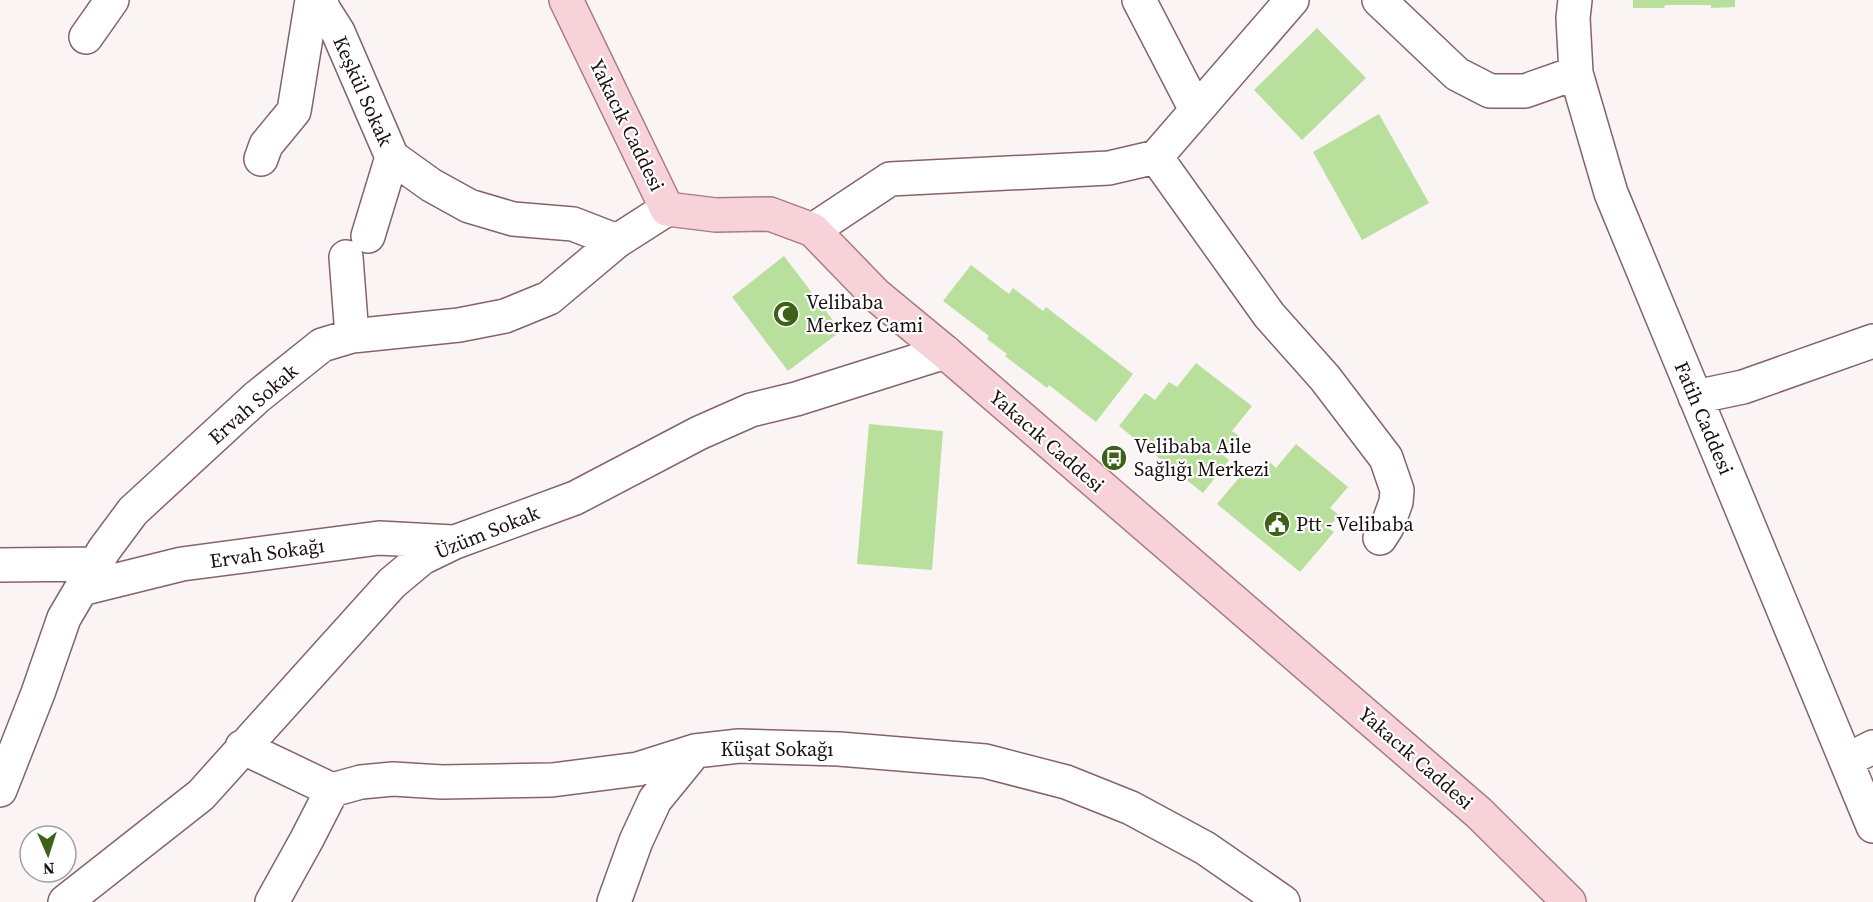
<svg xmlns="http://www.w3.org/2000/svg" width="1873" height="902" font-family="'Source Serif 4',serif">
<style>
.building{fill:#b9df9c}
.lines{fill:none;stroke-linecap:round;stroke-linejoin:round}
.minor-casing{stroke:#846469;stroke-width:36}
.major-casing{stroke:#a67c83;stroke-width:36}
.minor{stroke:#fff;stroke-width:33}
.major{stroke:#f7d3d9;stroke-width:33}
.labels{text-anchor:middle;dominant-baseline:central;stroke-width:4.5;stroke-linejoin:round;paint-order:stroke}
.street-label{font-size:20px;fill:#1c0f12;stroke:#fff}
.poi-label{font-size:20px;fill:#1c0f12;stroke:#fff;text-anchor:start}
</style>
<rect width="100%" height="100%" fill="#fbf4f5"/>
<path class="building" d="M 1633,0 L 1735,0 L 1735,7 L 1711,8 L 1711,5 L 1665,5 L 1664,8 L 1633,8 Z
M 1317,28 L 1366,78 L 1302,140 L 1254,90 Z
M 1379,114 L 1429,203 L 1362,240 L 1313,152 Z
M 784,256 L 841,331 L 788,371 L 732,297 Z
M 971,265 L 1009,294 L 1013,288 L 1043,311 L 1046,307 L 1133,374 L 1096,422 L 1049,385 L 1047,388 L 1005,356 L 1007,354 L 987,339 L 989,336 L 943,301 Z
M 1196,363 L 1252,406 L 1232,431 L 1239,436 L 1223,455 L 1229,460 L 1203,493 L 1119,426 L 1145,393 L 1155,400 L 1169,382 L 1177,387 Z
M 869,424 L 943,431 L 932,570 L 857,564 Z
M 1296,444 L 1348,487 L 1330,508 L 1339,515 L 1328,528 L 1334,532 L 1300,572 L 1217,504 L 1244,472 L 1253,480 L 1269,461 L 1276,468 Z"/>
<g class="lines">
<g class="minor-casing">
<path id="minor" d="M 320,0 L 324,10 L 338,32 L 392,157 L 431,185 L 469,206 L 513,219 L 573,224 L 617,241
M 1139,0 L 1196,110
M 1379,0 L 1457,74 L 1490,91 L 1525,91 L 1576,73
M 1575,0 L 1573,18 L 1576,73 L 1611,193 L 1873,826
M 86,37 L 112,0
M 1156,157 L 1269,315 L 1325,378 L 1386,458 L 1397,490 L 1396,502 L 1387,527 L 1380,538
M 261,159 L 266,145 L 294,111 L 312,0
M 813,230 L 890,179 L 1109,168 L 1156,157 L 1292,0
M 368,236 L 392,157
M 346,257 L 352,336
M 1695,397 L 1743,387 L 1873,341
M 0,565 L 96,564
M 81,589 L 182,564 L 379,538 L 453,542
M 242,747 L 332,790
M 1847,760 L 1873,747
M 0,790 L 38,693 L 64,618 L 104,550 L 133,511 L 257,397 L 322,345 L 352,336 L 459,325 L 505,316 L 549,298 L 617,241 L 667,209
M 65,902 L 201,795 L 392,583 L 422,558 L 455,542 L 575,498 L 699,433 L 751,410 L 796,399 L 945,352
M 272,902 L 307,839 L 332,790 L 361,782 L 393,779 L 442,782 L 552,780 L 638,769 L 695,751 L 739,746 L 839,749 L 985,761 L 1066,782 L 1131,808 L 1205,848 L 1283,902
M 614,902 L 636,841 L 655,800 L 695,751"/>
</g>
<g class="major-casing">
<path id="major" d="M 566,0 L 667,209 L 716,215 L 770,214 L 813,230 L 876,295 L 945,352 L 1479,813 L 1569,902"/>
</g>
<use href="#minor" class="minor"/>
<use href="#major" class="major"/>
</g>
<defs>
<g id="mosque-disc" transform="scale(1.35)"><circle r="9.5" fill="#3d6119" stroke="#fff"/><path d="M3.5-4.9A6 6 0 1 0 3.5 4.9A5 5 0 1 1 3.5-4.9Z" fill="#fff"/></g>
<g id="bus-disc" transform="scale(1.35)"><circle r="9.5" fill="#3d6119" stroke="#fff"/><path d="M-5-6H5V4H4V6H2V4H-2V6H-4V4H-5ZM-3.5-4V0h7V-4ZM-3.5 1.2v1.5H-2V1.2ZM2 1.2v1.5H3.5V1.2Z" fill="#fff"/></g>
<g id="civic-disc" transform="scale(1.35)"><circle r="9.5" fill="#3d6119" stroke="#fff"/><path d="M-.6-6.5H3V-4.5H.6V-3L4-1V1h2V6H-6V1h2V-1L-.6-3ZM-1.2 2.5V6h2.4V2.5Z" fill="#fff"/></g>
</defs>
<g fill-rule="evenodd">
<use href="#mosque-disc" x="786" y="314"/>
<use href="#bus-disc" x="1114" y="458"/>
<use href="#civic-disc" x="1277" y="524"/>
</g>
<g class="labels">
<g class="street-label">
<text transform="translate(363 91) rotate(66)">Keşkül Sokak</text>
<text transform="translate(627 125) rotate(64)">Yakacık Caddesi</text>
<text transform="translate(253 404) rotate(-41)">Ervah Sokak</text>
<text transform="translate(1704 418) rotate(67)">Fatih Caddesi</text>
<text transform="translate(1047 441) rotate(41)">Yakacık Caddesi</text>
<text transform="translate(487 532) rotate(-22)">Üzüm Sokak</text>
<text transform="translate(267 553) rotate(-8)">Ervah Sokağı</text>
<text x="777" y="749">Küşat Sokağı</text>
<text transform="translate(1416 758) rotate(41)">Yakacık Caddesi</text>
</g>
<g class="poi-label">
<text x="806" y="302">Velibaba<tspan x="806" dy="23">Merkez Cami</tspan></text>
<text x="1134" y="446">Velibaba Aile<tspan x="1134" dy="23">Sağlığı Merkezi</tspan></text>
<text x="1296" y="524">Ptt - Velibaba</text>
</g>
</g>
<g transform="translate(48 854) rotate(177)"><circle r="28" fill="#ffffff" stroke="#a49fa0" stroke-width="1.5"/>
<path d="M0-4.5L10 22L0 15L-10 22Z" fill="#3d6119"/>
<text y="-9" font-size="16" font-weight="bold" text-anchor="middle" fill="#1c0f12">N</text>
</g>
</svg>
